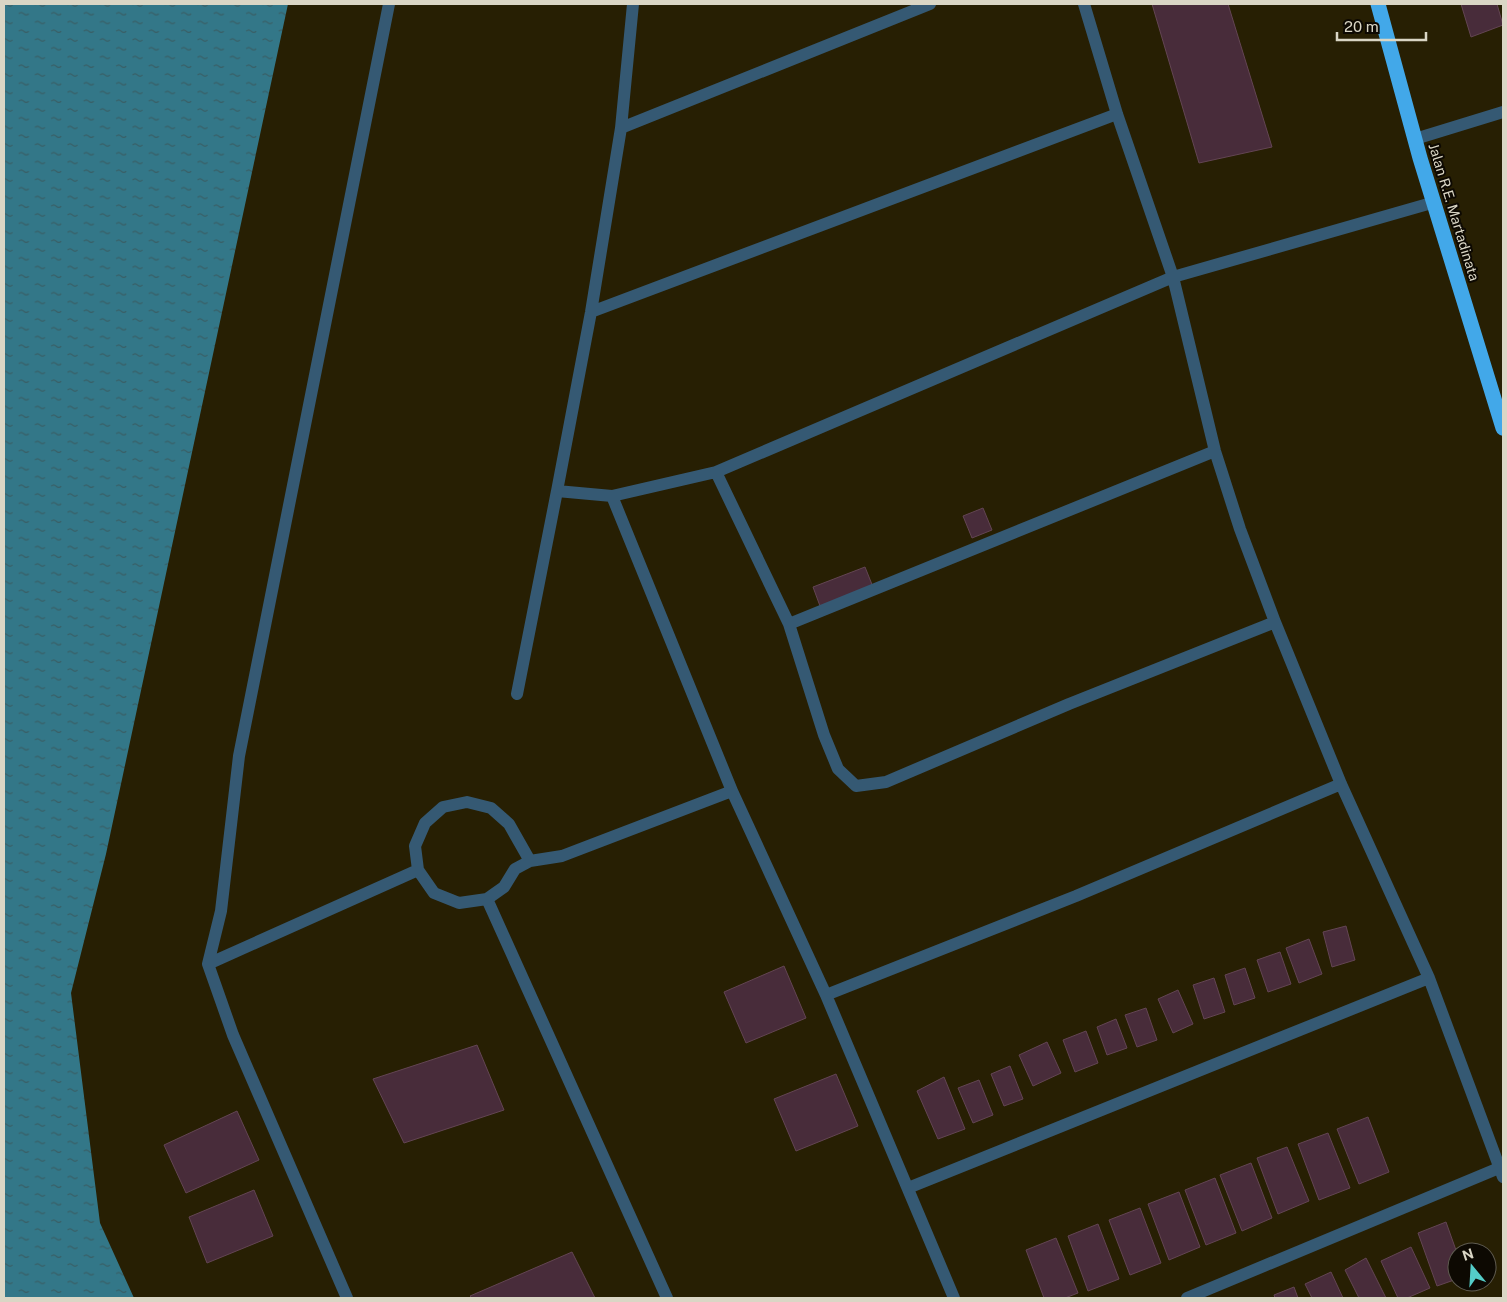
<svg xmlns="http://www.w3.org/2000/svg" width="1507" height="1302" font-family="'Public Sans',sans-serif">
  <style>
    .water { fill: url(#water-ripples) }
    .building { fill: #482c3a; stroke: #634553 }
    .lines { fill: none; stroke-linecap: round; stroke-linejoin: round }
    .minor { stroke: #355973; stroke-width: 12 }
    .highway { stroke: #42a8e9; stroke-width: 15 }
    .labels { text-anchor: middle; stroke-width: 4; stroke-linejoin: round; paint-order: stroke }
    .street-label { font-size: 14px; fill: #dad6c5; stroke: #0d0902 }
  </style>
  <defs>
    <pattern id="water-ripples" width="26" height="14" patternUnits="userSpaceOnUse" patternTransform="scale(1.25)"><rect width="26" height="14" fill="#378"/><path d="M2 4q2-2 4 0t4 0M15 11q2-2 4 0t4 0" fill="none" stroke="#395e65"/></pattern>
  </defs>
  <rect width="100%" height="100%" fill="#271f03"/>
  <path class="water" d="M4,4H288L106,854L71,993L100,1223L134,1298H4Z"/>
  <path class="building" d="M1152,4H1228L1272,147L1199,163Z
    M1461,4H1497L1503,25L1471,37Z
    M983,508L992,530L972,538L963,516Z
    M865,567L873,587L820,606L813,587Z
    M1346,926L1355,960L1332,967L1323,932Z
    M1309,939L1322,974L1299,983L1286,948Z
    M1280,952L1291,984L1268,992L1257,960Z
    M784,966L806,1018L746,1043L724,992Z
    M1245,968L1255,998L1234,1005L1225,975Z
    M1214,978L1225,1012L1204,1019L1193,985Z
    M1178,990L1193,1024L1173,1033L1158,999Z
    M1146,1008L1157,1040L1137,1047L1125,1015Z
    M1116,1019L1127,1048L1107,1055L1097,1027Z
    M1086,1031L1098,1063L1075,1072L1063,1040Z
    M1047,1042L1061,1073L1033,1086L1019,1055Z
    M477,1045L504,1110L404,1143L373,1079Z
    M1010,1066L1023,1099L1004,1106L991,1074Z
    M836,1074L858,1126L796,1151L774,1099Z
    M944,1077L965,1129L938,1139L917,1091Z
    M979,1080L993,1115L973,1123L958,1088Z
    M237,1111L259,1160L186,1193L164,1145Z
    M1368,1117L1389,1172L1359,1184L1337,1129Z
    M1328,1133L1350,1188L1319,1200L1298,1144Z
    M1287,1147L1309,1201L1278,1214L1257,1158Z
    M1251,1163L1272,1218L1242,1231L1220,1175Z
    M1215,1178L1236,1233L1206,1245L1185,1190Z
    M254,1190L273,1236L207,1263L189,1217Z
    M1179,1192L1200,1247L1169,1260L1148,1204Z
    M1140,1208L1161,1263L1130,1275L1109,1220Z
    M1446,1222L1457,1253V1279L1437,1286L1418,1233Z
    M1098,1224L1119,1279L1088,1291L1068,1236Z
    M1056,1238L1078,1293L1065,1298H1044L1026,1250Z
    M1411,1247L1430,1288L1407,1298H1398L1381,1261Z
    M572,1252L595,1298H472L470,1296Z
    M1366,1258L1386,1298H1359L1345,1270Z
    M1331,1272L1343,1298H1312L1305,1284Z
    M1294,1287L1298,1298H1275L1274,1295Z"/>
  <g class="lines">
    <path class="minor" d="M621,128L930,4
      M1415,139L1503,112
      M591,312L1117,114
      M716,472L789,624L824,735L838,769L856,786L886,782L1069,704L1275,622L1240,529L1215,451L1173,277L1435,202
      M557,491L591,312L621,128L633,4
      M1275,622L1341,784L1429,978L1503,1177
      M789,624L1215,451
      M517,694L557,491L612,496L716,472L1173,277L1117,114L1084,4
      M732,791L826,995L954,1298
      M467,802L491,808L509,824L530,861L515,869L504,887L487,899L459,903L434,893L418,870L415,846L425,823L443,807Z
      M530,861L562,856L732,791L612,496
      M487,899L667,1298
      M208,964L221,911L239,756L389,4
      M826,995L1076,896L1341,784
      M908,1188L1429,978
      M347,1298L233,1035L208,964L418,870
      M1187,1298L1499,1168"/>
    <path class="highway" d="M1378,4L1420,158L1503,428"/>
  </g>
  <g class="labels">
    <g class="street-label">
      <text transform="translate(1454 212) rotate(73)" y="5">Jalan R.E. Martadinata</text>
    </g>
  </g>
  <rect width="1507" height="1302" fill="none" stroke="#dad6c5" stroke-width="10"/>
  <g transform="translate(1472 1267) rotate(342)"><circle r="24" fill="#0d0902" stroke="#5f5b50"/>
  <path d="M0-4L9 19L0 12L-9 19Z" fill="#54cdc8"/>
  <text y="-8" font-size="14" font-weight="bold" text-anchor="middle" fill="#dad6c5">N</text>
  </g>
  <path d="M1337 32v8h89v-8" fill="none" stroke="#dad6c5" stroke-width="2.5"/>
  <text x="1344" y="32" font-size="15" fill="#dad6c5" stroke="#0d0902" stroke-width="4" paint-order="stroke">20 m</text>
</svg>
